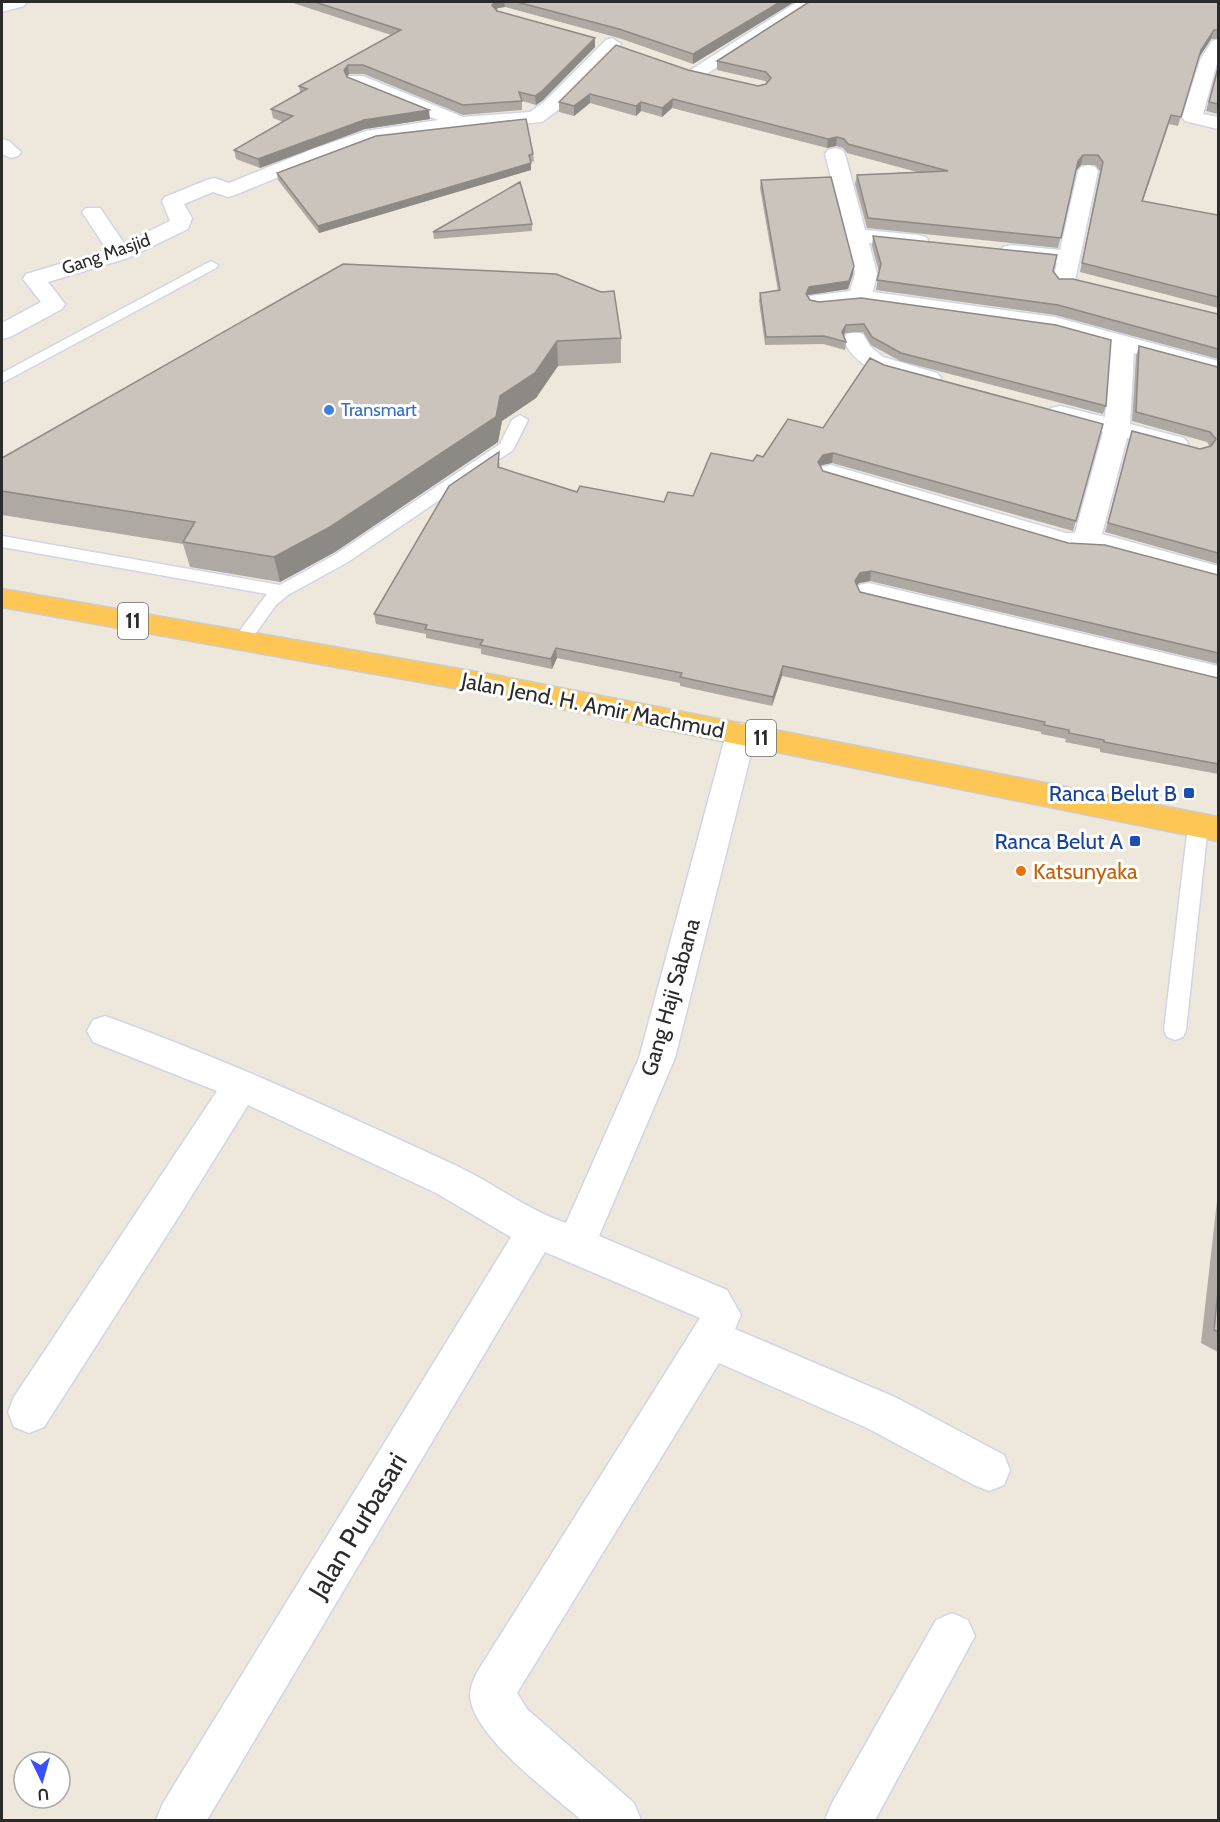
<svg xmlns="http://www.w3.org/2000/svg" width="1220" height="1822" font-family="Cabin,sans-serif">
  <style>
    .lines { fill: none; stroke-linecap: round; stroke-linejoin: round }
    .service-casing { stroke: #d1d4e5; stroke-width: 3 }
    .minor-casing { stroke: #d1d4e5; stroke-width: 3 }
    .secondary-casing { stroke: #d1d4e5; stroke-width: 3 }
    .trunk-casing { stroke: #ccc; stroke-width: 3 }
    .service { fill: #fff; fill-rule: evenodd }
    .minor { fill: #fff; fill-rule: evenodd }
    .secondary { fill: #fff; fill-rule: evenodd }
    .trunk { fill: #fdc655; fill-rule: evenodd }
    .wall { fill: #aea9a2 }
    .shaded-wall { fill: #8d8984 }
    .building { fill: #cac4bc; stroke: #8d8984; stroke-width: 1.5 }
    .shop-dot { fill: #3f7fe0; stroke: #fff; stroke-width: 2 }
    .transit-dot { fill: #1a4fb4; stroke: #fff; stroke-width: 2 }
    .food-dot { fill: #e8710a; stroke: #fff; stroke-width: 2 }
    .labels { text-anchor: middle; stroke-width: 6; stroke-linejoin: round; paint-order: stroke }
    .far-street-label { font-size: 18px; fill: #2b2b2b; stroke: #fff }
    .far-shop-label { font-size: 18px; fill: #366cbe; stroke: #fff; text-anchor: start }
    .shield { fill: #fff; stroke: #6b6b6b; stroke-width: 1.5 }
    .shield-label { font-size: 21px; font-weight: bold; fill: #2b2b2b }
    .street-label { font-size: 22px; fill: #2b2b2b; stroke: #fff }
    .transit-label { font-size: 22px; fill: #164399; stroke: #fff; text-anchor: end }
    .food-label { font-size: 22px; fill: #c56008; stroke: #fff; text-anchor: start }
    .near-street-label { font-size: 27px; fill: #2b2b2b; stroke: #fff }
  </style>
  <rect width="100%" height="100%" fill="#eee8dc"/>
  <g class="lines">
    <defs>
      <path id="service" d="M211,261L218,265L216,268L2,383V373Z
        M520,415L528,420L513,450L348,562L288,595L276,605L248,644H236L233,640L267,594L2,547V536L280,585L336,554L500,444L512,420Z
        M1198,817L1205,820L1208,825L1186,1030L1183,1037L1175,1040L1167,1037L1164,1030L1188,825L1191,820Z"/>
      <path id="minor" d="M797,2H817L702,77H688L686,73Z
        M612,38L621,44L618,48L558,110L542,122L462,129L376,141L327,157L235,195L228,197L213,192L184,204L192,218L188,229L128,258L48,282L65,304L62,309L10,337L2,339V323L41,302L23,279L26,274L107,250L82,212L86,208H100L124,243L170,221L162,201L165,197L207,180L214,178L229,183L313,149L366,131L438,120L349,84L347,80L349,76H363L463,117L530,112L544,102L606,40Z
        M1218,39V60L1203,114L1218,117V129L1185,121L1182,117L1200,60L1212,41Z
        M2,139L9,141L21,152L18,156L11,158L2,154Z
        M835,148L842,150L845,154L865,230L918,235L926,237L929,242L926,247L918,249L869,243L877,274L873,292L1055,317L1218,361V375L1134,353L1130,424L1184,438L1188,443L1184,448L1175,451L1127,438L1102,534L1218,566V584L1102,552L1065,551L822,479L818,473L822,467L831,465L1066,533H1075L1103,432L1051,418L1048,413L1051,408L1060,406L1105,417L1111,346L1054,331L860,304L818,308L810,306L807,301L810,296L850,291L855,274L825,154L828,150Z
        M1088,165L1095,167L1098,171L1075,281L1072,286H1056L1053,281L1057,263L1003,257L1000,252L1003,247L1011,245L1060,250L1078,171L1081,167Z
        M855,332L863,334L870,346L883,357L937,373L941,378L937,383L929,385C896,378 858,374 843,339L847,334Z
        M869,583L1218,666V686L859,599L855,592L859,585Z
        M741,723L752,726L756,734L675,1058L599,1236L727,1290L741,1315L735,1329L897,1398L1004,1455L1010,1470L1004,1485L989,1491L974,1485L867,1428L719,1363L517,1693L527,1709L634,1803L641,1820H581C552,1794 471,1735 470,1695C470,1686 475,1676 479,1669L700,1318L545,1252L207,1820H156L163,1803L511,1237L436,1193L248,1105L181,1213L44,1427L29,1433L14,1427L8,1412L14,1397L217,1091L93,1042L87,1031L93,1020L105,1016C226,1059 341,1113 457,1166C495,1184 527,1210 566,1223L639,1058L726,734L730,726Z
        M952,1613L968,1620L975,1636L875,1820H825L832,1803L936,1620Z"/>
      <path id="secondary" d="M2,2H27L24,6L2,12Z"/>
      <path id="trunk" d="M2,589L499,676L1218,817V841L499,696L2,607Z"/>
    </defs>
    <use href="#service" class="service-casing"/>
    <use href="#minor" class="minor-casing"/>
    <use href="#secondary" class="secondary-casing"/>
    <use href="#trunk" class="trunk-casing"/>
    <use href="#service" class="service"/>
    <use href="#minor" class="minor"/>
    <use href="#secondary" class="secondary"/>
    <use href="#trunk" class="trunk"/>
  </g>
  <path class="wall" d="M290,2H794L693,64L619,38L505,7L498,8L496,10L497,11L595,47L543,100L536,105L522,101V110L463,115L364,74H349L347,77L430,119L365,129L260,168L236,159L234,150L283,122L273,118L271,109L300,92L299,86L391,35Z
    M1218,2V39H1211L1198,59L1178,126L1169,124L1143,201L1218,215V308L1080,272L1100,171L1095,165H1081L1076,170L1058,248L867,228L855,184L857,175L917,172L847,153L843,148L836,146L827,148L672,108L662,117L641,111L636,116L590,103L574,116L559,112V102L616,45L688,70L758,86L767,83L765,81L717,70V61Z
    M1218,66V114L1206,111Z
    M533,154L534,161L531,162V170L319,233L278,180L277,173Z
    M761,180L854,266L853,274L848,289L808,295V296L810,300L1106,406L1103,414L900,361L871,345L863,332L845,333L844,335L846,342L845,350L823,344L765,345L759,301L760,293L778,291L760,188Z
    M532,224V231L434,239L433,232Z
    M873,236L1053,271L1059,279L1218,314V359L1055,315L876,290L879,272L872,246Z
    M556,274L621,338V363L558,366L536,398L502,421L498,442L335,552L280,582L190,567L183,544L2,515V458Z
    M1139,346L1218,367V564L1105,532L1132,431L1200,449L1210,447L1207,442L1132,421L1136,356Z
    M788,419L1076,521L1073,531L832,463L822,465L820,467L823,471L1068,543L1218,575V664L870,581L859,583L857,585L860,592L1218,678V774L1100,752V749L1065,742L1066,739L1041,734V732L782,676L772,706L680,686V683L557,658L552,669L481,654V649L426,638V634L376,624L374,614L500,462L499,468L577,492L664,502L693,496L753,461L763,457Z
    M1218,1192V1352L1201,1343Z"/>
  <path class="shaded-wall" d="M495,2H504L505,7L498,8L493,14L492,5Z
    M780,2H794L693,64V54Z
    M1214,30L1211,39L1198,59L1201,50Z
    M595,38V47L543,100L536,105L535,96Z
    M348,65L349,74L345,79L344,70Z
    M590,94V103L574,116V106Z
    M673,99L672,108L662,117V108Z
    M641,102V111L636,116V106Z
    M429,110L430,119L365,129L260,168L258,159L364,120Z
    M837,137L836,146L827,148L828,139Z
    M1083,155L1081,165L1076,171L1078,161Z
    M531,163V170L319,233L318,226Z
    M854,266L853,274L848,289L808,295L805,302L806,294L809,287Z
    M846,325L845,333L841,340L842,332Z
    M557,341L558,366L536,398L502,421L498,442L335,552L280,582L274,557L500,396Z
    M833,453L832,463L822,465L816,472L818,462L823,455Z
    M871,571L870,581L859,583L853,591L855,581L860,573Z
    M556,648L557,658L552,669L551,659Z
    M783,666L782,676L772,706L773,697Z"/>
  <path class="building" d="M315,2H495L492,5L497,11L595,38L542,91L535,96L519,92L522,101L463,105L363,65H348L344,70L347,77L429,110L364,120L258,159L234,150L293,116L271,109L307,89L299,86L401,30Z
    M517,2H780L693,54L619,29Z
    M809,2H1218V30H1214L1201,50L1181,117L1171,115L1142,201L1218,215V297L1082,263L1103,162L1098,155H1083L1078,161L1061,238L868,218L857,175L948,171L848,144L844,139L837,137L828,139L673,99L662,108L641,102L636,106L590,94L574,106L559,102L616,45L688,70L758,86L766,84L771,78L766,72L717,61Z
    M1218,68V104L1209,102Z
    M526,119L533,154L529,155L531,163L318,226L277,173L376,136Z
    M831,177L854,266L849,281L809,287L806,294L810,300L819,302L861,298L1056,325L1111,340L1106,406L901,353L872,337L864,324L846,325L842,332L846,342L824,336L766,337L760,293L780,290L761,180Z
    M520,182L532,224L433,232Z
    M873,236L1057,255L1053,271L1059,279H1073L1218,314V349L1058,305L877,280L881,264Z
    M343,264L556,274L601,292L614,291L621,338L557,341L535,373L500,396L496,417L330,527L274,557L183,542L195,522L2,491V458Z
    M1139,346L1218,367V553L1108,523L1132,431L1200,449L1211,446L1216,439L1210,432L1136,412Z
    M870,358L884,365L1103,424L1076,521L833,453L823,455L818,462L823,471L1068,543L1105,545L1218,575V653L871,571L860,573L855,581L860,592L1218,678V764L1104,742V740L1069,733V730L1044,725L1045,722L783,666L773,697L680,677L682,673L556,648L551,659L480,645L483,640L425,629L427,625L374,614L449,486L499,452L498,467L577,492L580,486L664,502L668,492L693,496L711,453L753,461L757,455L763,457L788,419L823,428Z
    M1218,1291V1332L1214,1330Z"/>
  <circle class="shop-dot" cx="329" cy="410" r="6"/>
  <g class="transit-dot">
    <rect x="1183" y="787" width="12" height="12" rx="3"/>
    <rect x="1129" y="835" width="12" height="12" rx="3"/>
  </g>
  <circle class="food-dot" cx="1021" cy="871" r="6"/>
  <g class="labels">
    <g class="far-street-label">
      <text transform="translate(106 254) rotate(-19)" y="6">Gang Masjid</text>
    </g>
    <g class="far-shop-label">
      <text x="341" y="416">Transmart</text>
    </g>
    <g class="shield">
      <rect x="118" y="603" width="30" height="36" rx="4.5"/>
      <rect x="746" y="720" width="30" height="36" rx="4.5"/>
    </g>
    <g class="shield-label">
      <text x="133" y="628">11</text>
      <text x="761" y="745">11</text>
    </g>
    <g class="street-label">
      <text transform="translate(593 705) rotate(11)" y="8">Jalan Jend. H. Amir Machmud</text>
      <text transform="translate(670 997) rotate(-74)" y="8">Gang Haji Sabana</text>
    </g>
    <g class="transit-label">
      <text x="1177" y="801">Ranca Belut B</text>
      <text x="1123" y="849">Ranca Belut A</text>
    </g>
    <g class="food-label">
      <text x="1033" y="879">Katsunyaka</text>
    </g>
    <g class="near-street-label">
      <text transform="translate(358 1526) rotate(-59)" y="9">Jalan Purbasari</text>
    </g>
  </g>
  <rect width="1220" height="1822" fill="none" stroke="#2b2b2b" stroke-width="6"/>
  <g transform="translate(42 1780) rotate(175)"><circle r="28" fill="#ffffff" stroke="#aaaaaa" stroke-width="1.5"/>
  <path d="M0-4.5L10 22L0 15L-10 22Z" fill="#3850ff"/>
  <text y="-9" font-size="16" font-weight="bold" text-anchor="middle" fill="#2b2b2b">U</text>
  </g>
</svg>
